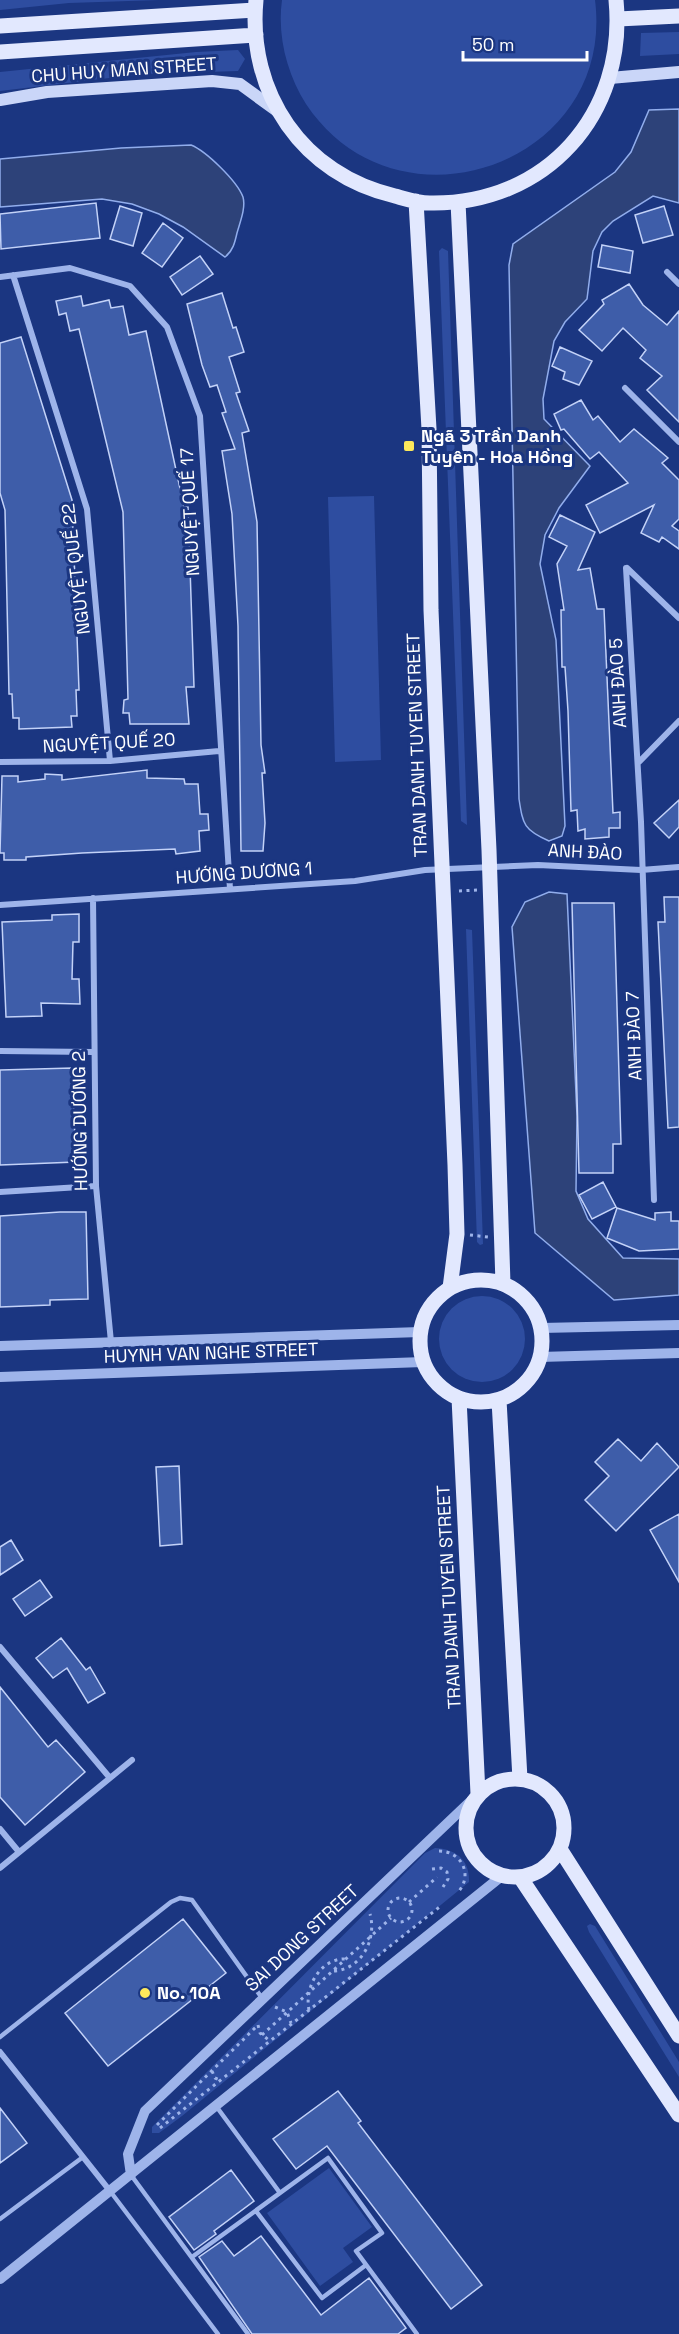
<svg xmlns="http://www.w3.org/2000/svg" width="679" height="2334" font-family="'Space Grotesk',sans-serif">
  <style>
    .green { fill: #2e4da0 }
    .water { fill: #2d4279; stroke: #91adec; stroke-width: 1.5 }
    .building { fill: #3e5da9; stroke: #c3d2f8; stroke-width: 1.5 }
    .lines { fill: none; stroke-linecap: round; stroke-linejoin: round }
    .path { stroke: #9eb4ea; stroke-width: 3; stroke-dasharray: 3 4.5; stroke-linecap: butt }
    .service { stroke: #9eb4ea; stroke-width: 4.5 }
    .minor { stroke: #9eb4ea; stroke-width: 6 }
    .tertiary { stroke: #9eb4ea; stroke-width: 10 }
    .secondary { stroke: #cad6f8; stroke-width: 12 }
    .primary { stroke: #e2e8fe; stroke-width: 15 }
    .poi-dot { fill: #fce85b; stroke: #1b3681; stroke-width: 2 }
    .labels { text-anchor: middle; stroke-width: 6; stroke-linejoin: round; paint-order: stroke }
    .street-label { font-size: 18px; fill: #fff; stroke: #1b3681 }
    .poi-label { font-size: 18px; font-weight: bold; fill: #fff; stroke: #1b3681; text-anchor: start }
  </style>
  <rect width="100%" height="100%" fill="#1b3681"/>
  <path class="green" d="M0,0H159L69,3L0,10Z
    M282,0H595C616,164 397,241 306,104C287,74 277,36 282,0Z
    M679,32V54L640,56L641,33Z
    M238,50L245,59L238,71L143,74L0,91V72L196,52Z
    M442,248L448,251L467,825L461,821L439,251Z
    M374,496L381,760L335,762L328,497Z
    M466,929L472,930L483,1244L480,1245L477,1242Z
    M439 1339a43 43 0 1 1 86 0a43 43 0 1 1-86 0Z
    M435,1848C456,1849 470,1860 469,1882L182,2116L159,2133H152V2127L425,1853Z
    M590,1924L595,1926L679,2062V2077L589,1932L587,1926Z
    M329,2168L372,2227L343,2248L353,2262L320,2286L267,2213Z"/>
  <path class="water" d="M679,109V203L653,196L613,221L602,232L593,251L587,299L565,322L554,341L543,399L544,419L590,466L559,508L545,535L540,564L556,640L565,826L562,836L549,841C524,830 523,825 519,799L509,265L513,244L615,172L631,152L649,110Z
    M191,145C206,151 237,181 243,197C246,208 240,222 237,233C235,242 233,251 225,257L183,227L159,214L132,204L102,199L0,207V159L121,148Z
    M549,892L567,894L577,1116L576,1191L588,1219L623,1258L679,1259V1295L614,1300L535,1233L512,927L525,902Z"/>
  <path class="building" d="M96,203L100,238L1,249L0,214Z
    M120,206L142,213L133,246L110,239Z
    M664,206L673,235L643,243L635,215Z
    M163,223L183,238L162,267L142,253Z
    M602,245L633,251L630,273L598,267Z
    M200,256L213,274L182,295L170,277Z
    M629,284L643,305L667,325L679,311V422L647,390L662,376L640,358L646,350L623,328L602,351L579,330L604,304L602,300Z
    M222,293L233,328L236,327L244,352L229,357L240,392L236,393L249,431L242,433L257,522L261,745L265,773H262L265,823L263,851H241L238,626L232,514L222,451L235,449L222,413L226,412L217,385L210,387L202,365L187,304Z
    M81,296L83,306L109,300L111,308L123,306L129,335L146,331L184,507H188L194,687H186L189,724H130L129,713H123L124,700L128,699L123,512L79,329L70,331L66,313L59,315L56,301Z
    M21,337L72,500L79,690H76L77,716H71L72,727L19,729V718H13L12,694H9L5,510L0,493V343Z
    M560,347L592,361L579,385L563,379L565,372L552,366Z
    M581,400L593,420L598,416L620,442L634,429L668,458L662,463L679,480V519L672,526L679,531V549L662,537L659,542L641,533L654,505L600,533L586,505L628,483L599,452L590,459L564,429L561,430L554,414Z
    M560,515L595,532L578,570L590,568L597,609H604L613,813L620,812V828H609V837L585,839V829L578,831L577,810L571,811L568,711L565,667H562L561,610H564L557,564L567,546L549,537Z
    M147,770V778L184,779L185,784H198L200,814H208L209,830L199,831L200,851L176,854L175,849L82,853L26,857V860H4V853H0L2,776H18V782L45,779V774L62,775V780Z
    M679,800V827L669,838L654,823Z
    M664,897H679V1127L668,1128L658,922H665Z
    M572,903H614L621,1144H613V1173H579Z
    M79,914V942H73L72,979H79L80,1004L41,1003L42,1016L6,1017L2,922L52,920V915Z
    M72,1068L76,1162L0,1165V1070Z
    M603,1182L616,1207L592,1219L579,1195Z
    M617,1208L655,1220V1213L671,1212V1221H679V1249L639,1251L607,1238Z
    M60,1212H86L88,1299L50,1300V1305L0,1307V1216Z
    M618,1439L641,1461L657,1443L679,1467L616,1531L585,1500L609,1476L595,1462Z
    M179,1466L182,1544L160,1546L156,1467Z
    M679,1514V1582L650,1530Z
    M11,1540L23,1560L0,1575V1547Z
    M40,1580L52,1597L25,1616L13,1599Z
    M61,1638L86,1670L90,1667L105,1693L88,1703L67,1668L53,1678L36,1658Z
    M0,1687L48,1747L56,1740L85,1772L25,1825L0,1797Z
    M183,1919L226,1973L108,2066L65,2013Z
    M338,2091L361,2121L358,2123L482,2285L451,2309L327,2146L296,2169L273,2139Z
    M0,2108L27,2143L0,2163Z
    M231,2170L254,2201L214,2231L216,2234L194,2250L169,2217Z
    M261,2236L321,2315L369,2278L406,2328L398,2334H252L199,2257L222,2241L234,2256Z"/>
  <g class="lines">
    <path class="path" d="M459,891L477,890
      M470,1235L488,1237
      M439,1851C461,1851 473,1874 459,1891
      M432,1869L441,1868L447,1872L448,1879L443,1887
      M388 1910a12 12 0 1 1 24 0a12 12 0 1 1-24 0Z
      M409,1902L437,1877
      M334,1971C362,1969 377,1939 370,1914
      M275,2007L287,2012L291,2023
      M309,2010C304,1987 321,1957 347,1959
      M258,2025L260,2033L270,2041
      M262,2035L391,1918
      M212,2071L215,2078L220,2080
      M157,2125L258,2025
      M160,2128L442,1905"/>
    <path class="service" d="M0,2037L171,1902L180,1898L192,1900L262,1998
      M216,2106L280,2193
      M131,2175L248,2334
      M110,2191L218,2334
      M256,2211L322,2298L366,2265
      M0,2219L83,2157
      M192,2257L328,2158L382,2233L356,2251L417,2334"/>
    <path class="minor" d="M667,272L679,284
      M13,275L87,509L110,761
      M0,277L70,268L130,286L167,327L200,416L230,889
      M625,388L679,442
      M626,568L641,822L654,1200
      M627,568L679,618
      M0,762L110,761L219,751
      M638,763L679,721
      M93,898L96,1186L111,1342
      M0,905L355,881L425,870L538,865L641,870L679,867
      M0,1051L93,1052
      M0,1192L96,1186
      M0,1647L110,1778
      M0,1829L19,1852
      M0,1868L132,1760
      M0,2052L110,2191"/>
    <path class="tertiary" d="M541,1328L679,1325
      M0,1346L420,1332
      M540,1357L679,1353
      M0,1377L423,1362
      M131,2175L128,2154L145,2111L478,1794
      M0,2279L503,1875"/>
    <path class="secondary" d="M610,78L679,72
      M0,100L47,92L212,81L240,84L277,111"/>
    <path class="primary" d="M256,0C247,93 303,175 395,196C406,199 418,203 430,203C546,205 627,114 616,0
      M618,19L679,16
      M0,26L255,10
      M0,52L256,35
      M416,201L429,429L431,610L455,1165L457,1234L450,1288
      M458,202L489,850L503,1284
      M420 1341a61 61 0 1 1 122 0a61 61 0 1 1-122 0Z
      M459,1398L478,1794
      M499,1400L520,1779
      M466 1828a49 49 0 1 1 98 0a49 49 0 1 1-98 0Z
      M560,1849L679,2036
      M520,1877L679,2115"/>
  </g>
  <g class="poi-dot">
    <rect x="403" y="440" width="12" height="12" rx="3"/>
    <circle cx="145" cy="1993" r="6"/>
  </g>
  <g class="labels">
    <g class="street-label">
      <text transform="translate(124 70) rotate(-4)" y="6">CHU HUY MAN STREET</text>
      <text transform="translate(190 512) rotate(-93)" y="6">NGUYỆT QUẾ 17</text>
      <text transform="translate(76 569) rotate(-97)" y="6">NGUYỆT QUẾ 22</text>
      <text transform="translate(618 683) rotate(-93)" y="6">ANH ĐÀO 5</text>
      <text transform="translate(109 743) rotate(-3)" y="6">NGUYỆT QUẾ 20</text>
      <text transform="translate(417 745) rotate(-92)" y="6">TRAN DANH TUYEN STREET</text>
      <text transform="translate(585 852) rotate(3)" y="6">ANH ĐÀO</text>
      <text transform="translate(244 873) rotate(-4)" y="6">HƯỚNG DƯƠNG 1</text>
      <text transform="translate(634 1036) rotate(-92)" y="6">ANH ĐÀO 7</text>
      <text transform="translate(80 1121) rotate(-91)" y="6">HƯỚNG DƯƠNG 2</text>
      <text transform="translate(211 1353) rotate(-2)" y="6">HUYNH VAN NGHE STREET</text>
      <text transform="translate(449 1597) rotate(-93)" y="6">TRAN DANH TUYEN STREET</text>
      <text transform="translate(302 1938) rotate(-43)" y="6">SAI DONG STREET</text>
    </g>
    <g class="poi-label">
      <text x="421" y="442">Ngã 3 Trần Danh<tspan x="421" dy="21">Tuyên - Hoa Hồng</tspan></text>
      <text x="157" y="1999">No. 10A</text>
    </g>
  </g>
  <path d="M463 51v9h124v-9" fill="none" stroke="#ffffff" stroke-width="3"/>
  <text x="472" y="51" font-size="18" fill="#ffffff" stroke="#1b3681" stroke-width="4.5" paint-order="stroke">50 m</text>
</svg>
